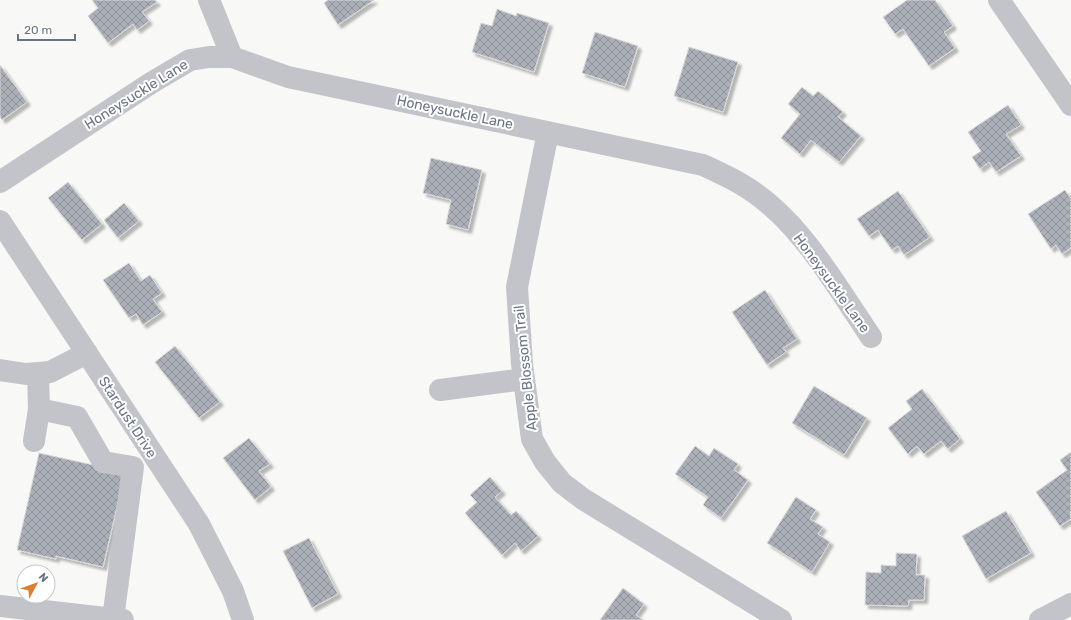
<svg xmlns="http://www.w3.org/2000/svg" width="1071" height="620" font-family="Rubik,sans-serif">
  <style>
    .building { fill: url(#building-cross-hatch); stroke: #dadad8; filter: url(#shadow) }
    .lines { fill: none; stroke-linecap: round; stroke-linejoin: round }
    .minor { stroke: #c2c4c9; stroke-width: 22 }
    .labels { text-anchor: middle; stroke-width: 4; stroke-linejoin: round; paint-order: stroke }
    .street-label { font-size: 14px; fill: #697386; stroke: #fff }
  </style>
  <defs>
    <pattern id="building-cross-hatch" width="8" height="8" patternUnits="userSpaceOnUse"><rect width="8" height="8" fill="#abafb8"/><path d="M0 0l8 8M0 8l8-8" fill="none" stroke="#8f939b"/></pattern>
    <filter id="shadow"><feDropShadow dx="3.5" dy="3.5" stdDeviation="1" flood-color="#0004"/></filter>
  </defs>
  <rect width="100%" height="100%" fill="#f8f9f6"/>
  <path class="building" d="M92,0H155L157,2L142,12L149,21L137,30L133,24L108,43L88,16L98,8Z
    M328,0H374L338,25L324,3Z
    M907,0H935L953,26L944,32L955,48L929,66L903,29L895,34L883,17Z
    M497,9L516,16L517,13L549,23L534,72L472,52L481,23L492,26Z
    M595,32L638,46L625,87L582,73Z
    M689,47L738,62L723,112L674,96Z
    M0,65L27,102L2,120L0,117Z
    M802,87L813,96L818,91L843,112L838,117L861,136L839,162L811,140L800,154L781,138L800,114L788,104Z
    M1008,105L1021,125L1006,134L1021,156L996,172L989,162L980,169L972,157L981,151L968,132Z
    M431,158L482,170L468,230L446,224L451,200L423,193Z
    M68,182L102,224L82,240L48,198Z
    M1065,190L1071,199V248L1062,254L1056,245L1051,249L1028,214Z
    M898,191L930,237L904,255L898,246L892,250L878,230L869,236L857,219Z
    M124,203L139,221L118,238L104,220Z
    M129,263L141,281L150,275L162,293L153,299L162,312L143,325L136,314L129,318L103,280Z
    M765,290L797,339L783,348L786,352L767,365L732,312Z
    M175,346L220,402L199,418L155,362Z
    M814,386L867,418L844,455L792,423Z
    M922,389L960,439L948,449L941,441L924,454L917,446L908,454L888,428L912,409L906,401Z
    M249,438L270,464L259,471L271,487L255,500L223,458Z
    M695,446L709,456L714,448L738,464L734,470L748,480L721,518L703,505L708,497L675,474Z
    M1071,452V512L1070,513L1071,519L1060,526L1036,492L1067,470L1060,460Z
    M39,453L125,472L103,567L56,556V559L17,550Z
    M490,477L502,491L495,497L511,515L516,511L538,536L521,551L515,543L502,555L465,513L477,502L470,495Z
    M796,497L816,510L810,519L823,527L818,534L830,542L812,572L767,543Z
    M1006,511L1031,553L986,579L962,536Z
    M309,538L338,594L312,608L283,551Z
    M896,553L917,554L916,575H925L924,600H909L908,606L865,605L866,572L881,573V565L896,566Z
    M623,588L644,604L636,615L643,620H600Z"/>
  <g class="lines">
    <path class="minor" d="M209,0L232,57
      M999,0L1071,105
      M548,132L517,287L522,364L532,439L545,462L562,483L583,499L781,620
      M0,182L151,83L190,60L209,57H232L288,77L703,165C716,171 729,177 741,184C799,218 834,283 871,337
      M0,221L199,524L233,591L243,620
      M0,370L26,374L50,372L87,353
      M38,373L39,409
      M440,390L524,379
      M34,441L39,409L77,417L103,462L133,467L113,619
      M0,606L123,620
      M1040,620L1071,604"/>
  </g>
  <g class="labels">
    <g class="street-label">
      <text transform="translate(136 94) rotate(-32)" y="5">Honeysuckle Lane</text>
      <text transform="translate(455 112) rotate(12)" y="5">Honeysuckle Lane</text>
      <text transform="translate(832 283) rotate(54)" y="5">Honeysuckle Lane</text>
      <text transform="translate(525 368) rotate(-96)" y="5">Apple Blossom Trail</text>
      <text transform="translate(128 417) rotate(57)" y="5">Stardust Drive</text>
    </g>
  </g>
  <g transform="translate(36 584) rotate(49)"><circle r="19" fill="#ffffff" stroke="#c3c7cf"/>
  <path d="M0-3L7 15L0 10L-7 15Z" fill="#db7f33"/>
  <text y="-6" font-size="11" font-weight="bold" text-anchor="middle" fill="#697386">N</text>
  </g>
  <path d="M18 34v6h57v-6" fill="none" stroke="#697386" stroke-width="2"/>
  <text x="24" y="34" font-size="12" fill="#697386" stroke="#ffffff" stroke-width="3" paint-order="stroke">20 m</text>
</svg>
